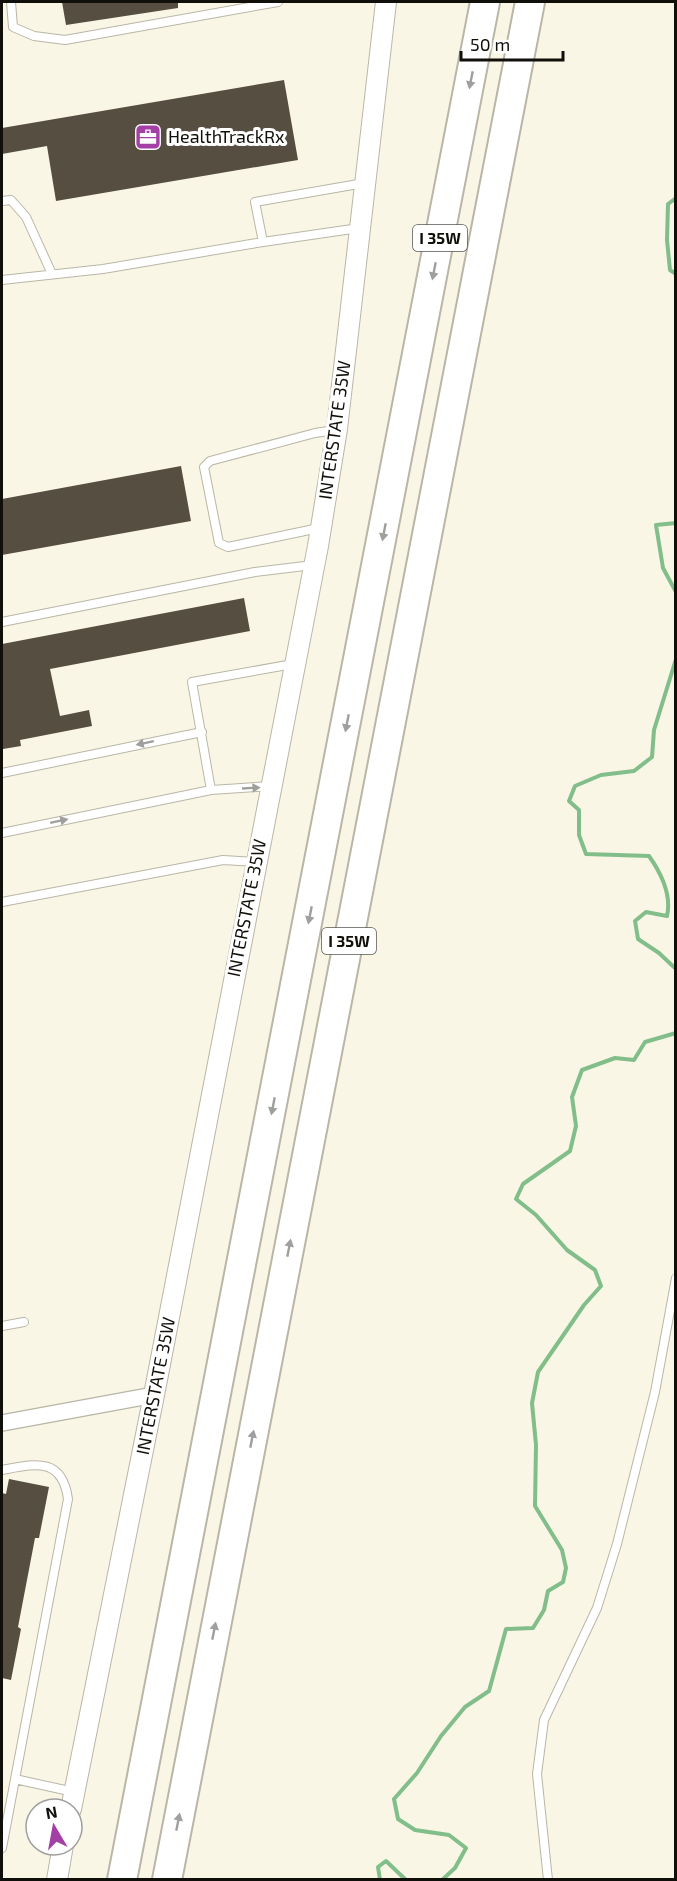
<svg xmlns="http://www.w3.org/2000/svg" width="677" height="1881" font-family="'Exo 2',sans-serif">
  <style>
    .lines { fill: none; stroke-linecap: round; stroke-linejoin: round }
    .stream { stroke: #81be89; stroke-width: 4 }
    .building { fill: #574e42 }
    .service-casing { stroke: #bab6a7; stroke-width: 10 }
    .minor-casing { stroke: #bab6a7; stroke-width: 18 }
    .tertiary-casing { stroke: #bab6a7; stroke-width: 22 }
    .motorway-casing { stroke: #bab6a7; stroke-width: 32 }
    .service { stroke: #fff; stroke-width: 8 }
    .minor { stroke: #fff; stroke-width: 15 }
    .tertiary { stroke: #fff; stroke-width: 20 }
    .motorway { stroke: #fff; stroke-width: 28 }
    .oneway { fill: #9f9f9d }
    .labels { text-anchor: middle; stroke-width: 6; stroke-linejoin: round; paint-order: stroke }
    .shield { fill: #fff; stroke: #585753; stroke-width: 1.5 }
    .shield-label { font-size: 16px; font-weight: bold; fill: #100f09 }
    .poi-label { font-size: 18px; fill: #100f09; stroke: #fff; text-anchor: start }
    .street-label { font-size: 18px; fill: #100f09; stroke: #fff }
  </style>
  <rect width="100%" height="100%" fill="#faf6e6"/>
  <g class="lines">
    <path class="stream" d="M676,198L668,204L667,240L670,270L676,274
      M676,523L656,525L663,568L676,592
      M676,659L654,730L652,757L634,771L601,775L575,786L569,801L579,810V835L586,854L649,856C661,873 672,894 667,916L646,912L635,921L638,939L659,953L676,969
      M380,1880L378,1867L386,1861L406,1880
      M442,1880L455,1868L466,1848L449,1835L415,1830L398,1819L394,1799L417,1773L441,1736L465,1707L489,1691L506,1629L533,1628L544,1610L548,1591L563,1582L566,1568L562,1550L535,1506L536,1445L532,1403L538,1372L584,1305L601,1286L595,1270L567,1250L536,1215L516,1199L523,1184L570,1151L576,1126L572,1097L582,1070L615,1058L634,1060L645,1042L676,1033"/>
  </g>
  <path class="building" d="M62,2H178V8L66,25Z
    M284,80L298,160L56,201L47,146L2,154V128Z
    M181,466L191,521L2,555V499Z
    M244,598L250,631L50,669L60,716L89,710L92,726L20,740L21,746L3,749L2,644Z
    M9,1479L49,1487L39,1538H35L18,1627L21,1629L11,1680L2,1678V1493L6,1494Z"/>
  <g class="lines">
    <defs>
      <path id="service" d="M11,2L13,27L34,36L65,40L278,2
        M2,201L11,200L26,217L52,274
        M359,228L263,242L255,202L364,183
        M2,280L103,269L263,242
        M319,528L228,547L219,543L204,467L210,461L315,433L335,430
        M2,622L255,572L313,565
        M2,773L202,732
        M211,790L192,682L293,664
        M2,833L211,790L271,786
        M2,902L223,860L256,862
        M2,1326L24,1322
        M2,1470C34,1464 62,1456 68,1499L2,1848
        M15,1779L74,1792
        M548,1880L537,1774L544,1720L597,1608L617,1544L655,1392L676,1278"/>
      <path id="minor" d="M2,1423L154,1395"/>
      <path id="tertiary" d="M71,1809L154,1395L318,546L337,429L386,2
        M57,1880L63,1845"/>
      <path id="motorway" d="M122,1880L485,2
        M167,1880L530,2"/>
    </defs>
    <use href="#service" class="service-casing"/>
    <use href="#minor" class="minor-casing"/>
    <use href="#tertiary" class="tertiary-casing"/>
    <use href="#motorway" class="motorway-casing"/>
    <use href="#service" class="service"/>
    <use href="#minor" class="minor"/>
    <use href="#tertiary" class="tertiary"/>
    <use href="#motorway" class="motorway"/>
  </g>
  <defs><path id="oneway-solid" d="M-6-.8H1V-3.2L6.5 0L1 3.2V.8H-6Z" transform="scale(1.5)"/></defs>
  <g class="oneway">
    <use href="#oneway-solid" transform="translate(471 80) rotate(101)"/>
    <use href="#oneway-solid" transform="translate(434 271) rotate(101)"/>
    <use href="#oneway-solid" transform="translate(384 532) rotate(101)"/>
    <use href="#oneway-solid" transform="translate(347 723) rotate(101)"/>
    <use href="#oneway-solid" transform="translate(145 743) rotate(168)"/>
    <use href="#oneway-solid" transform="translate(251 788) rotate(-3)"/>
    <use href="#oneway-solid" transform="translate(59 821) rotate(-12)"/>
    <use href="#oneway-solid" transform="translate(310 915) rotate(101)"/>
    <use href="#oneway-solid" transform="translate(273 1106) rotate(101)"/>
    <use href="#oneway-solid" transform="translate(289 1248) rotate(-79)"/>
    <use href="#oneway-solid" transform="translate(252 1439) rotate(-79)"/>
    <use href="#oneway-solid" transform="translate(214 1631) rotate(-79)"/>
    <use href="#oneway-solid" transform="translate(178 1822) rotate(-79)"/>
  </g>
  <defs>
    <symbol id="office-square" viewBox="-11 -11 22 22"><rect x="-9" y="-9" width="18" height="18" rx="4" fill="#a43fa5" stroke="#fff"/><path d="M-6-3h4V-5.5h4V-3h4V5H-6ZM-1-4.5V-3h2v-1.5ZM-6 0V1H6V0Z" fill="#fff"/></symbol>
  </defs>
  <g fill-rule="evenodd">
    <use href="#office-square" x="133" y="122" width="30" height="30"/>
  </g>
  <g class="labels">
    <g class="shield">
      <rect x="413" y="225" width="54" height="26" rx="4.5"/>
      <rect x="322" y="928" width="54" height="26" rx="4.5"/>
    </g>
    <g class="shield-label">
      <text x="440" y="244">I 35W</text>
      <text x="349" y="947">I 35W</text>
    </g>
    <g class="poi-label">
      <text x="168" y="143">HealthTrackRx</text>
    </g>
    <g class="street-label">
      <text transform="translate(335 430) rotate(-82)" y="6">INTERSTATE 35W</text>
      <text transform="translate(247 908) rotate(-79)" y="6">INTERSTATE 35W</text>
      <text transform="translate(156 1386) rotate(-79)" y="6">INTERSTATE 35W</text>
    </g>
  </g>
  <rect width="677" height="1881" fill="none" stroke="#100f09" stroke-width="6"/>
  <g transform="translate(54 1827) rotate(350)"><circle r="28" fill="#ffffff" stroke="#9f9f9d" stroke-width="1.5"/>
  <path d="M0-4.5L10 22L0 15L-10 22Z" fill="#a43fa5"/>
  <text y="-9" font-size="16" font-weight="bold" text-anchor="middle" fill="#100f09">N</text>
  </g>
  <path d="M461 51v9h102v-9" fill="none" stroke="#100f09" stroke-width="3"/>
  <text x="470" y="51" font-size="18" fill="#100f09" stroke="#ffffff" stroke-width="4.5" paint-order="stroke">50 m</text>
</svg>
